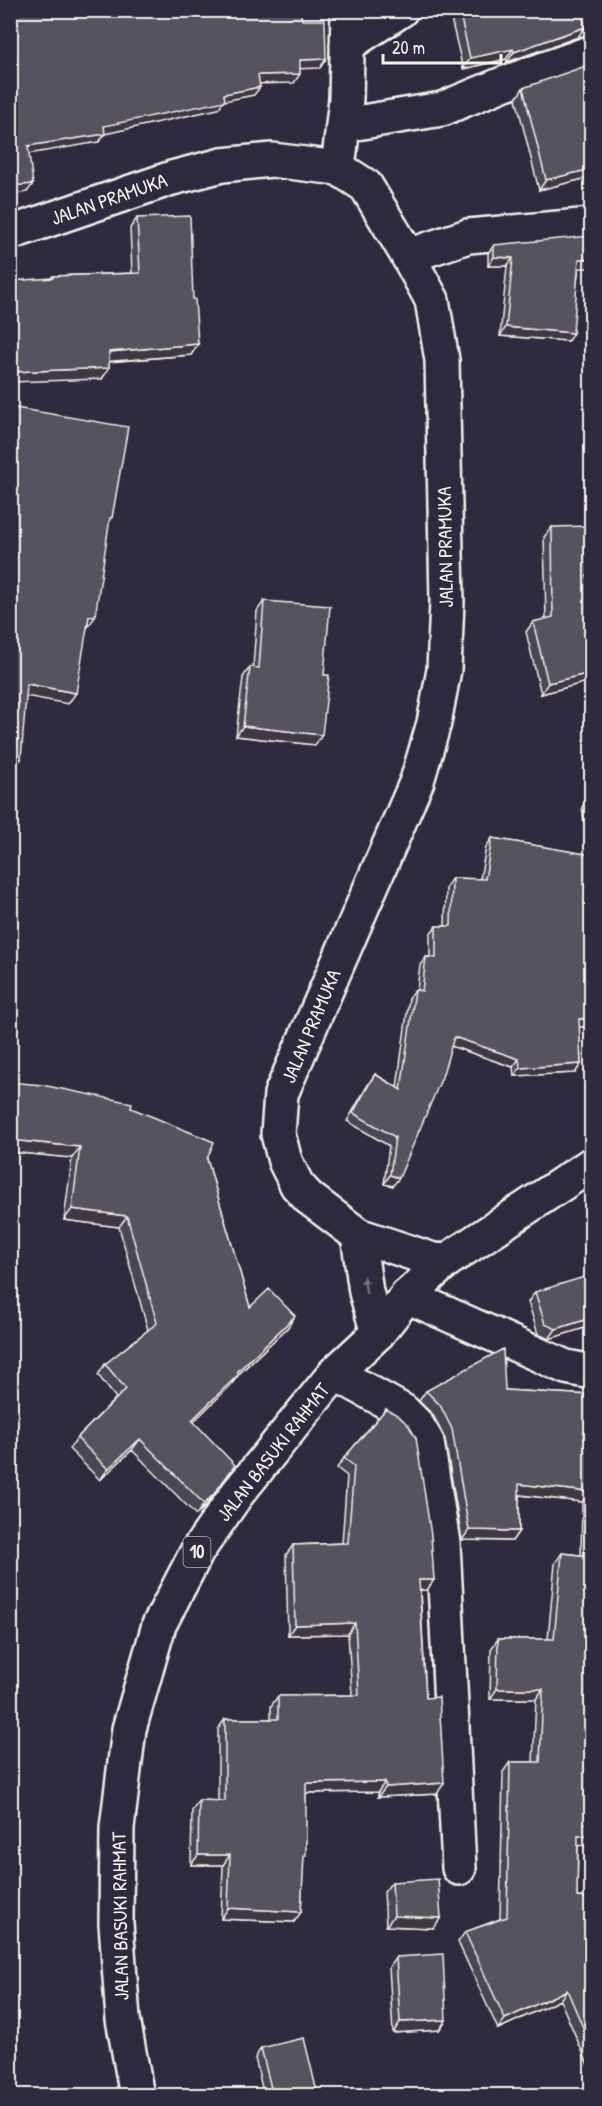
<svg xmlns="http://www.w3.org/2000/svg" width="602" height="2106" font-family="'Patrick Hand',sans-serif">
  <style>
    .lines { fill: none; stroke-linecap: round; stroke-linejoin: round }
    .street-casing { stroke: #f4f1e8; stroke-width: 38 }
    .secondary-casing { stroke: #f4f1e8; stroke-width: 38 }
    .highway-casing { stroke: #f4f1e8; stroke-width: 38 }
    .street { stroke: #2f2a3d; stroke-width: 33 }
    .secondary { stroke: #2f2a3d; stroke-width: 33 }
    .highway { stroke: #2f2a3d; stroke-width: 33 }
    .wall { fill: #4a4752; stroke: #f4f1e8; stroke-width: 1.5 }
    .shaded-wall { fill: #3c3942; stroke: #f4f1e8; stroke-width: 1.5 }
    .building { fill: #56525f; stroke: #f4f1e8; stroke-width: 1.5 }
    .oneway { fill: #747079 }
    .labels { text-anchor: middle; stroke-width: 4.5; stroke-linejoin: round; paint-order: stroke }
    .shield { fill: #2f2a3d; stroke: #b9b5b5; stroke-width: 1.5 }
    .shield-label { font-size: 18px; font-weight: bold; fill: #f4f1e8 }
    .street-label { font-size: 20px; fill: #f4f1e8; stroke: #2f2a3d }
  </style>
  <rect width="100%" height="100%" fill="#2f2a3d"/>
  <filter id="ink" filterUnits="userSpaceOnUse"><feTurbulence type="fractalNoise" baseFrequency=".0167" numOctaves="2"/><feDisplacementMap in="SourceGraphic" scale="12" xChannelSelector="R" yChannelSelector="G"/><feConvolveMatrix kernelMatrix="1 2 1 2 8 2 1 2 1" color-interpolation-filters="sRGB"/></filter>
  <g filter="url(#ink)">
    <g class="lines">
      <defs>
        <path id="street" d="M347,45L401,10
          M344,125L442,109L505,83L592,52
          M338,168L346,99L348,10
          M408,256L468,236L592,225
          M407,1296L566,1367L592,1372
          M335,1373L403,1411L417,1425L427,1442L443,1543L459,1868"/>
        <path id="secondary" d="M10,233L172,178L222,165L272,160L338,168L366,186L408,256L432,300L442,360L447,602L444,670L434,723L417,781L281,1094L278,1134L285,1161L297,1185L309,1198L358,1235L433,1260L446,1261
          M358,1235L366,1292L378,1333"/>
        <path id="highway" d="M137,2096L123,2019L116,1923L117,1828L129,1729L159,1625L198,1550L237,1494L335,1373L378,1333L407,1296L446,1261L592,1164"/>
      </defs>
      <use href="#street" class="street-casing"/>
      <use href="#secondary" class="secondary-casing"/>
      <use href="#highway" class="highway-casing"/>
      <use href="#street" class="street"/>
      <use href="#secondary" class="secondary"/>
      <use href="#highway" class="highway"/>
    </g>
    <path class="wall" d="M449,10H581L578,37L507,62L506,59L463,69Z
      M523,88L591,177L539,190L516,99Z
      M137,218L193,299L198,344L191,355L109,362V368L102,379L51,278L53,276L132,273L130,228Z
      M494,245L579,268L568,341L500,336L507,266H488V253Z
      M552,527L591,585H589L591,595V681L541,694L526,632L533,622L546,619L544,537Z
      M264,601L324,675L315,745L236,736L243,677L250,667H253L257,611Z
      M588,798H591V1022L589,1026L579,1027L581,1064L575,1073L514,1076L513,1067L451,1046L393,1186L384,1184L389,1146L347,1121L369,1083L375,1074L397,1087L409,998L415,990H417L420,965L426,957H430V934L436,926H445L446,887L452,878L480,879L486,847L492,838L589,855L582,807Z
      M131,1108L207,1159L250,1307L288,1327L239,1374L231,1385L193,1421L206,1505L196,1515L132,1450L100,1480L69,1449L77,1438L116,1398L98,1375L105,1364L148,1330L119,1227L64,1220L72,1158L10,1152Z
      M535,1292L591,1326L549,1339L538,1334L528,1302Z
      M505,1390L591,1395V1845H578L577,1897L591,1898V2072L560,2000L498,2029L458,1942L465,1932L500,1919L503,1772L510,1762H533L536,1699H490L491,1649L498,1639H548L555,1563L562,1553L581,1555L582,1502L519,1495V1531L512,1541L462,1540L445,1439L433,1415L419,1401L426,1391Z
      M386,1409L427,1590H420L426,1698L437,1794L378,1797V1792L306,1793L301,1912L294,1922L221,1919L223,1865H191L192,1810L199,1800L218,1801V1729L225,1719H271V1706L278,1696L352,1695L348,1634L288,1635L286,1555L293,1545L342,1543L347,1476L337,1468L344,1458Z
      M392,1882L433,1928L386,1926L384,1892Z
      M396,1957L446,2020L439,2030L393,2033L389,1967Z
      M261,2048L318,2096H264L255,2058Z"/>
    <path class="shaded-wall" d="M585,27L578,37L507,62L514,52Z
      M513,49L506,59L463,69L470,58Z
      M326,59L320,68L294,69L300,60Z
      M300,74L294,83L252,84L258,75Z
      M260,87L254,95L224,101L218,109L105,134L99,142L22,155L28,146L224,94Z
      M591,169V177L539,190L546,180Z
      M33,184L27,192L10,194V186Z
      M494,257L513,258L507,266H488Z
      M579,259H591V268H574Z
      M506,327L573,333L568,341L500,336Z
      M198,344L191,355L101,362L109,352Z
      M109,368L102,379L10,382V372Z
      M591,574V585H579L587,575Z
      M89,616L95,617L87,628Z
      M591,673V681L541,694L548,683Z
      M27,684L76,693L68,704L20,695Z
      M243,726L322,735L315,745L236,736Z
      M10,758L21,759L13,769H10Z
      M591,1018V1022L589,1026L573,1028L579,1019Z
      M454,1037L519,1059L513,1067L448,1045Z
      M581,1064L575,1073L514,1076L520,1068Z
      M10,1140L80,1147L72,1158L10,1152Z
      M390,1175L399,1178L393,1186L384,1184Z
      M72,1209L127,1216L119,1227L64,1220Z
      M295,1316L288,1327L229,1383L237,1372Z
      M591,1318V1326L549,1339L556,1329Z
      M239,1374L231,1385L184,1431L192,1420Z
      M140,1439L132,1450L100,1480L108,1469Z
      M228,1476L206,1505L196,1515L204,1504Z
      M519,1484L589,1492L582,1502L512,1494Z
      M469,1530L519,1531L512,1541L462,1540Z
      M419,1580H434L427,1590L412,1591Z
      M355,1623L348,1634L288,1635L295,1625Z
      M497,1689H543L536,1699H490Z
      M385,1782L378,1792L299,1793L306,1783Z
      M444,1783L437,1794L378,1797L386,1787Z
      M591,1835V1845L571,1846L578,1836Z
      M198,1855H230L223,1865H191Z
      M228,1908L301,1912L294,1922L221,1919Z
      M394,1916L441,1918L433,1928L386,1926Z
      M567,1990L560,2000L498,2029L505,2019Z
      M446,2020L439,2030L393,2033L400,2022Z"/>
    <path class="building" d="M10,10H300L302,20H325L326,59L300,60V74L258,75L260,87L224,94L225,101L104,126L105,134L28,146L33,184L10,186Z
      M459,10H581L585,27L514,52L513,49L470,58Z
      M591,64V169L546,180L523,88Z
      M190,216L193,299H195L198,344L109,352V368L10,372V281L53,278V276L140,273L137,218Z
      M591,236V259H579L573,333L506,327L513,258L494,257V245Z
      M10,407L128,427L112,518H110L95,617L89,616L76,693L27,684L21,759L10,758Z
      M591,526V574L587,575L591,595V673L548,683L533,622L553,617L552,527Z
      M264,601L330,606L324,675H329L322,735L243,726L250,667L259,668Z
      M588,798H591V821Z
      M492,838L591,855V1018L579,1019L581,1064L520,1068L519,1059L454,1037L442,1077L399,1178L390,1175L395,1137L353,1113L375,1074L401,1090L415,990L422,991L426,957L436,958V926H451L452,878L485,879Z
      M10,1082L42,1085L132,1103L131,1108L214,1142L207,1159L250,1307L269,1289L295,1316L237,1372L239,1374L192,1420L235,1465L214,1494L204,1504L140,1439L108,1469L77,1438L126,1389L105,1364L157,1323L127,1216L72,1209L80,1147L10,1140Z
      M591,1275V1318L556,1329L545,1324L535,1292Z
      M503,1349L505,1390L591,1395V1835L578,1836L577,1897L591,1898V2046L567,1990L505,2019L465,1932L507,1917L510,1762H540L543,1689H497L498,1639H554L562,1553L587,1556L589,1492L519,1484V1531L469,1530L452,1429L440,1405L426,1391Z
      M386,1409L399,1416L409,1426L416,1438L431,1535L434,1580H419L426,1698L439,1697L444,1783L386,1787L385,1782L306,1783V1856H304L301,1912L228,1908L230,1855H198L199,1800L225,1801V1719H278V1696L359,1695L355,1623L295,1625L293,1545L348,1543L354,1466L344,1458Z
      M438,1879L441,1918L394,1916L392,1882Z
      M443,1954L446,2020L400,2022L396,1957Z
      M304,2038L318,2096H273L261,2048Z"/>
    <defs><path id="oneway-solid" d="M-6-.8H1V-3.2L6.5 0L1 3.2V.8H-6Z" transform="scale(1.5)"/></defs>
    <use class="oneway" href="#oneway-solid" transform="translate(365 1285) rotate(-99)"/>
  </g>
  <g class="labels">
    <rect class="shield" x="183.5" y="1537" width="27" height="30" rx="4.5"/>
    <g class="shield-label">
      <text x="197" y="1558">10</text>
    </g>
    <g class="street-label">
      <text transform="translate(109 199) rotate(-19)" y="7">JALAN PRAMUKA</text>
      <text transform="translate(445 547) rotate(-91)" y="7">JALAN PRAMUKA</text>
      <text transform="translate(311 1026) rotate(-67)" y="7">JALAN PRAMUKA</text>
      <text transform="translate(273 1452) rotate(-52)" y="7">JALAN BASUKI RAHMAT</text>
      <text transform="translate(120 1916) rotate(-91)" y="7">JALAN BASUKI RAHMAT</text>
    </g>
  </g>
  <rect width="602" height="2106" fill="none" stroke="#2f2a3d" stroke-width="36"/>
  <rect x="18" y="18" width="566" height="2070" fill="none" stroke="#f4f1e8" stroke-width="2" filter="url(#ink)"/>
  <path d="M383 54v9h118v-9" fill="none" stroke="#f4f1e8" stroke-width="3"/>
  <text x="392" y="54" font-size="18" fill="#f4f1e8" stroke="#2f2a3d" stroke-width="4.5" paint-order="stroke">20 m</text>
</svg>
